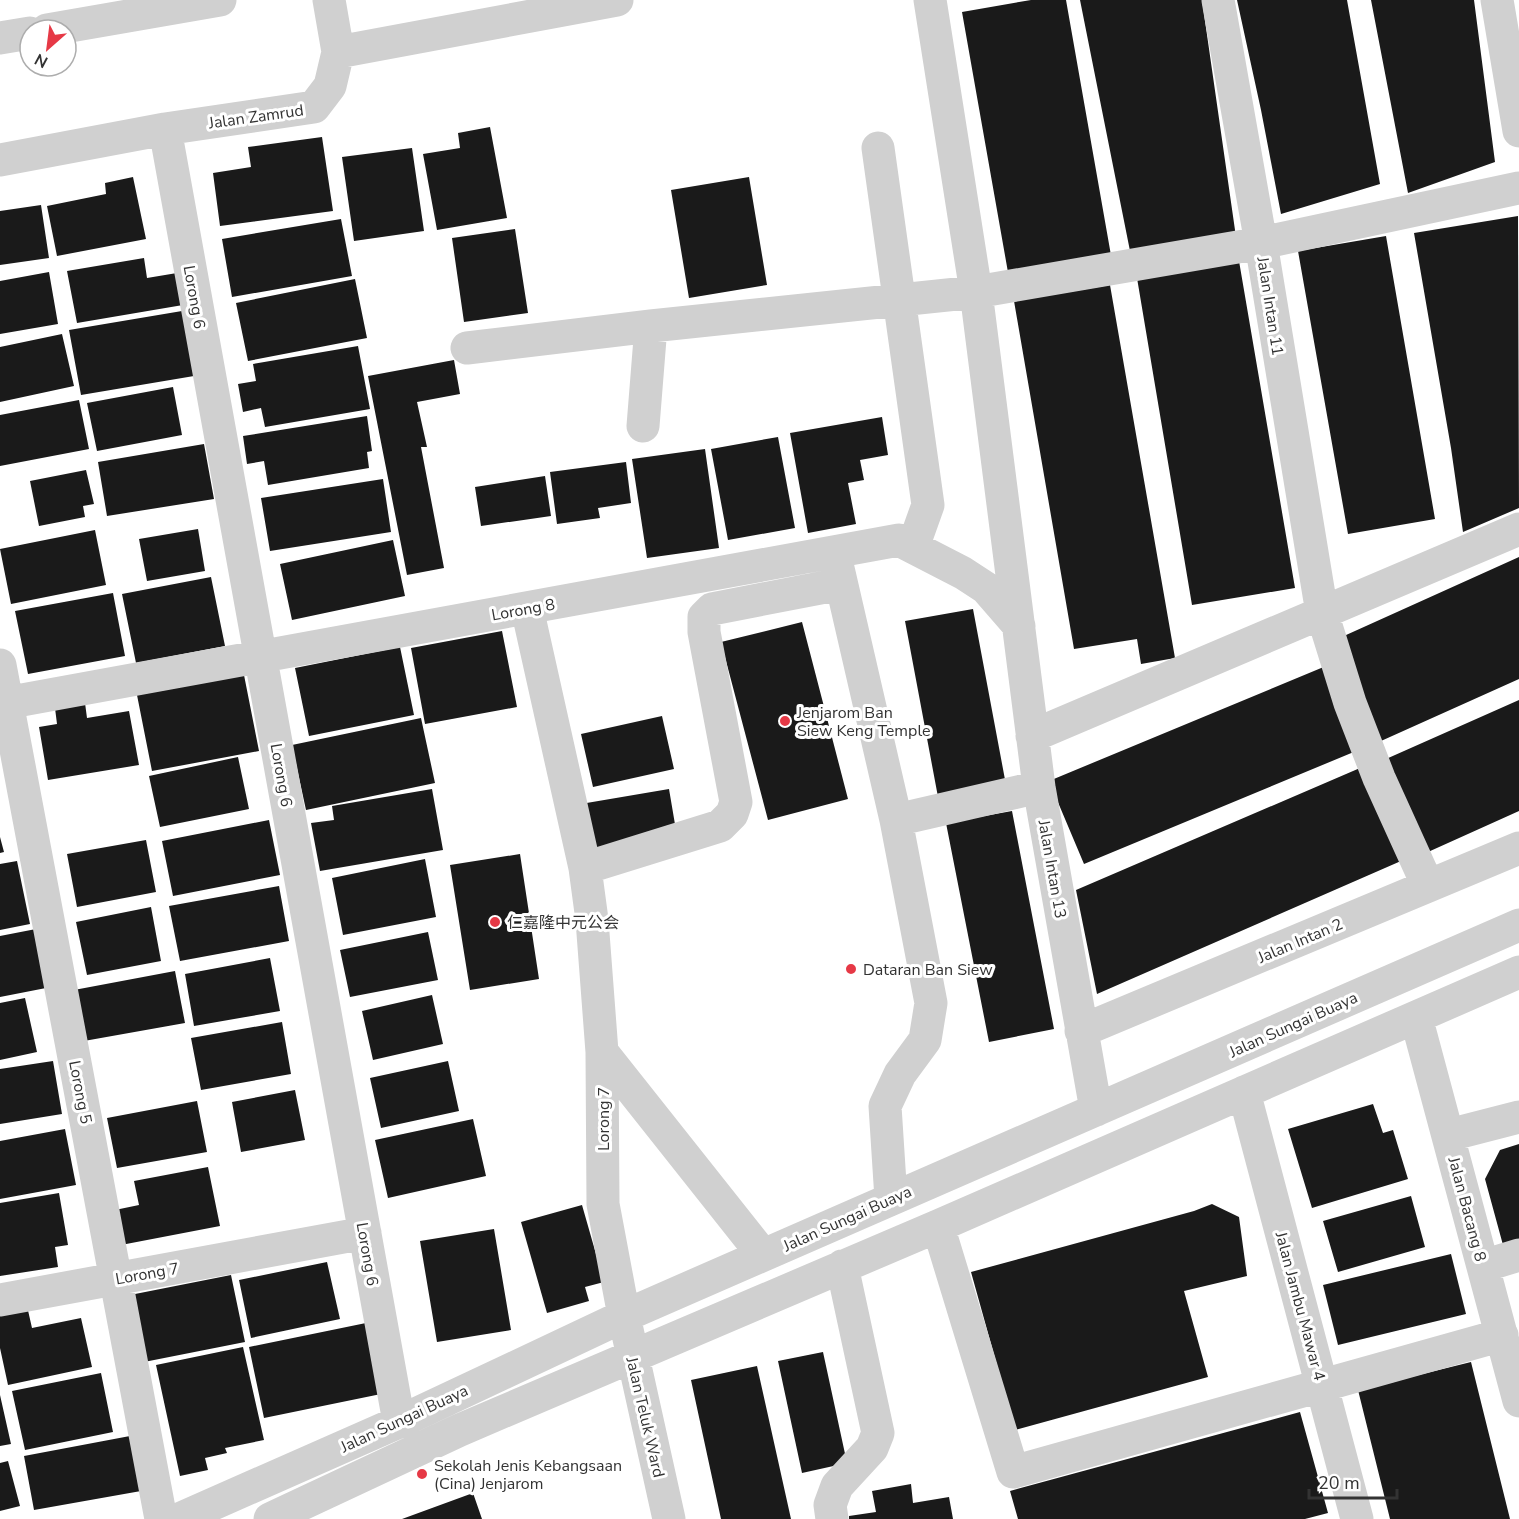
<svg xmlns="http://www.w3.org/2000/svg" width="1519" height="1519" font-family="'Nunito Sans','Noto Sans SC',sans-serif">
  <style>
    .building { fill: #1a1a1a }
    .lines { fill: none; stroke-linecap: round; stroke-linejoin: round }
    .minor { stroke: #d0d0d0; stroke-width: 33 }
    .poi-dot { fill: #e63946; stroke: #fff; stroke-width: 2 }
    .labels { text-anchor: middle; stroke-width: 6; stroke-linejoin: round; paint-order: stroke }
    .street-label { font-size: 16px; fill: #333; stroke: #fff }
    .poi-label { font-size: 16px; fill: #333; stroke: #fff; text-anchor: start }
  </style>
  <rect width="100%" height="100%" fill="#fff"/>
  <path class="building" d="M1031,0H1066L1112,261L1009,278L962,12Z
    M1080,0H1202L1236,237L1132,261Z
    M1237,0H1347L1380,184L1281,214L1261,110Z
    M1371,0H1474L1495,162L1408,193Z
    M490,127L507,218L437,230L423,154L460,148L458,133Z
    M322,137L333,211L220,226L213,173L251,167L248,147Z
    M412,148L424,231L354,241L342,157Z
    M133,177L146,239L57,256L47,206L106,194L105,183Z
    M749,177L767,285L689,298L671,190Z
    M41,205L49,258L0,265V211Z
    M1518,216L1519,508L1463,532L1451,448L1414,233Z
    M341,219L352,276L232,297L222,239Z
    M515,229L528,313L464,322L452,238Z
    M1386,236L1435,519L1348,534L1298,251Z
    M144,258L147,278L177,273L183,305L77,323L67,271Z
    M1239,261L1295,588L1192,605L1137,278Z
    M49,272L58,324L0,334V281Z
    M355,279L367,338L248,361L236,303Z
    M1110,285L1175,658L1141,664L1137,639L1074,649L1014,301Z
    M182,311L194,376L81,395L69,330Z
    M62,334L74,386L0,402V347Z
    M358,346L370,409L265,427L261,408L243,412L238,384L256,381L253,364Z
    M454,360L460,394L417,402L427,447H421L444,568L407,575L368,376Z
    M173,387L182,435L97,451L87,403Z
    M79,400L89,449L0,466V415Z
    M367,416L372,451L367,452L369,468L268,485L264,461L247,464L243,436Z
    M882,417L888,455L860,460L864,480L848,483L856,524L808,533L790,433Z
    M778,437L795,528L728,540L711,449Z
    M204,444L214,499L107,516L98,462Z
    M705,449L719,548L647,558L632,459Z
    M626,462L631,503L598,508L600,518L557,524L550,472Z
    M86,470L94,504L83,506L85,517L39,526L30,481Z
    M545,476L551,516L481,526L475,487Z
    M383,479L391,532L270,551L261,498Z
    M198,529L205,571L147,581L139,539Z
    M95,530L106,585L11,604L0,549Z
    M393,540L405,596L292,620L280,564Z
    M1519,557V679L1381,741L1335,640Z
    M211,577L225,646L136,663L122,594Z
    M113,593L125,656L28,674L15,611Z
    M973,609L1006,785L938,797L905,621Z
    M802,622L848,799L768,820L721,642Z
    M502,631L517,707L425,724L411,648Z
    M400,647L414,715L309,736L295,668Z
    M1326,666L1361,749L1084,864L1049,781Z
    M244,675L259,751L152,771L137,695Z
    M1519,700V811L1428,852L1386,759Z
    M85,703L87,718L129,711L139,765L48,780L39,727L57,724L55,708Z
    M662,716L674,769L593,787L581,734Z
    M421,718L435,783L306,810L292,745Z
    M238,757L249,809L160,827L149,776Z
    M1360,768L1401,861L1097,994L1076,890Z
    M432,789L443,850L320,871L311,823L334,820L332,806Z
    M669,789L678,842L572,859L563,807Z
    M1012,811L1054,1029L989,1042L946,823Z
    M269,820L280,875L173,896L162,841Z
    M0,837L4,852L0,853Z
    M146,840L156,892L77,907L67,854Z
    M520,854L539,979L470,990L450,865Z
    M425,859L436,917L343,935L332,878Z
    M17,861L30,924L0,930V864Z
    M279,886L289,941L180,961L169,906Z
    M151,907L161,961L87,975L76,922Z
    M36,929L46,988L0,997V936Z
    M428,932L438,980L350,997L340,950Z
    M270,958L280,1011L194,1026L185,974Z
    M175,971L185,1023L84,1041L74,990Z
    M432,995L443,1044L373,1060L362,1011Z
    M25,998L37,1052L0,1060V1003Z
    M282,1022L291,1074L201,1090L191,1038Z
    M53,1061L62,1114L0,1124V1069Z
    M448,1061L459,1111L381,1128L370,1078Z
    M295,1090L305,1140L241,1152L232,1102Z
    M197,1101L207,1152L117,1168L107,1118Z
    M1373,1104L1383,1133L1393,1130L1408,1179L1312,1208L1288,1129Z
    M473,1119L486,1176L388,1198L375,1140Z
    M65,1129L76,1185L0,1199V1141Z
    M1519,1144V1242L1503,1245L1485,1179L1500,1150Z
    M208,1167L220,1226L121,1245L115,1210L139,1205L134,1181Z
    M59,1193L68,1245L55,1247L58,1267L0,1276V1203Z
    M1411,1196L1425,1247L1338,1272L1323,1221Z
    M1212,1204L1239,1217L1247,1276L1184,1291L1208,1377L1015,1430L971,1272L1194,1211Z
    M582,1205L604,1282L585,1287L589,1301L547,1313L521,1222Z
    M494,1229L511,1330L437,1342L420,1241Z
    M1451,1254L1466,1314L1338,1345L1323,1285Z
    M327,1262L340,1319L251,1338L239,1280Z
    M231,1275L245,1342L144,1362L130,1295Z
    M27,1306L32,1328L81,1318L92,1367L8,1385L0,1348V1311Z
    M366,1323L381,1394L264,1418L249,1347Z
    M243,1347L264,1440L225,1448L227,1453L205,1458L208,1470L180,1476L156,1365Z
    M823,1352L847,1463L802,1473L778,1361Z
    M1471,1362L1510,1519H1390L1358,1390Z
    M757,1366L791,1519H721L691,1380Z
    M101,1373L113,1432L25,1450L12,1391Z
    M0,1395L11,1444L0,1446Z
    M1300,1412L1328,1513L1305,1519H1018L1010,1491Z
    M130,1436L141,1491L34,1510L24,1456Z
    M8,1461L20,1506L0,1511V1463Z
    M911,1484L913,1503L949,1497L953,1519H849V1516L876,1512L872,1491Z
    M473,1493L482,1519H402Z"/>
  <g class="lines">
    <path class="minor" d="M930,0L976,292L1039,787L1096,1110
      M1218,0L1261,243L1322,613L1350,703L1379,778L1428,886
      M1497,0L1519,131
      M47,30L220,0
      M0,38L30,33
      M338,52L617,0
      M165,129L399,1422
      M878,148L928,505L913,547
      M0,160L165,129L314,107L330,86L338,52L329,0
      M467,348L651,326L976,292L1261,243L1519,188
      M643,426L651,326
      M837,564L896,820
      M527,608L585,868L592,920L602,1052L603,1204L624,1316L669,1519
      M0,665L161,1519
      M0,704L899,540L963,573L986,588L1019,626
      M1032,736L1519,529
      M585,868L720,826L732,814L736,802L704,632V617L712,609L841,584
      M1416,1017L1519,1401
      M1081,1031L1519,848
      M602,1052L763,1255
      M1244,1092L1357,1519
      M1449,1135L1519,1117
      M891,1199L885,1106L900,1074L925,1040L931,1003L896,820L1039,787
      M938,1226L1013,1472L1502,1335
      M1483,1266L1519,1255
      M0,1300L365,1233
      M179,1519L399,1422L624,1316L1519,925
      M270,1519L460,1430L938,1226L1519,972
      M832,1519L830,1505L837,1486L872,1448L878,1433L842,1266"/>
  </g>
  <g class="poi-dot">
    <circle cx="785" cy="721" r="6"/>
    <circle cx="495" cy="922" r="6"/>
    <circle cx="851" cy="969" r="6"/>
    <circle cx="422" cy="1474" r="6"/>
  </g>
  <g class="labels">
    <g class="street-label">
      <text transform="translate(256 116) rotate(-8)" y="6">Jalan Zamrud</text>
      <text transform="translate(195 297) rotate(80)" y="6">Lorong 6</text>
      <text transform="translate(1271 306) rotate(81)" y="6">Jalan Intan 11</text>
      <text transform="translate(523 609) rotate(-10)" y="6">Lorong 8</text>
      <text transform="translate(282 775) rotate(80)" y="6">Lorong 6</text>
      <text transform="translate(1053 869) rotate(80)" y="6">Jalan Intan 13</text>
      <text transform="translate(1300 940) rotate(-23)" y="6">Jalan Intan 2</text>
      <text transform="translate(1293 1024) rotate(-24)" y="6">Jalan Sungai Buaya</text>
      <text transform="translate(81 1092) rotate(79)" y="6">Lorong 5</text>
      <text transform="translate(603 1119) rotate(-90)" y="6">Lorong 7</text>
      <text transform="translate(1468 1209) rotate(75)" y="6">Jalan Bacang 8</text>
      <text transform="translate(847 1218) rotate(-24)" y="6">Jalan Sungai Buaya</text>
      <text transform="translate(368 1254) rotate(80)" y="6">Lorong 6</text>
      <text transform="translate(147 1273) rotate(-10)" y="6">Lorong 7</text>
      <text transform="translate(1301 1306) rotate(75)" y="6">Jalan Jambu Mawar 4</text>
      <text transform="translate(646 1417) rotate(77)" y="6">Jalan Teluk Ward</text>
      <text transform="translate(404 1418) rotate(-25)" y="6">Jalan Sungai Buaya</text>
    </g>
    <g class="poi-label">
      <text x="797" y="718">Jenjarom Ban<tspan x="797" dy="18">Siew Keng Temple</tspan></text>
      <text x="507" y="928">仁嘉隆中元公会</text>
      <text x="863" y="975">Dataran Ban Siew</text>
      <text x="434" y="1471">Sekolah Jenis Kebangsaan<tspan x="434" dy="18">(Cina) Jenjarom</tspan></text>
    </g>
  </g>
  <g transform="translate(48 48) rotate(208)"><circle r="28" fill="#ffffff" stroke="#adadad" stroke-width="1.5"/>
  <path d="M0-4.5L10 22L0 15L-10 22Z" fill="#e63946"/>
  <text y="-9" font-size="16" font-weight="bold" text-anchor="middle" fill="#333333">N</text>
  </g>
  <path d="M1309 1489v9h88v-9" fill="none" stroke="#333333" stroke-width="3"/>
  <text x="1318" y="1489" font-size="18" fill="#333333" stroke="#ffffff" stroke-width="4.5" paint-order="stroke">20 m</text>
</svg>
